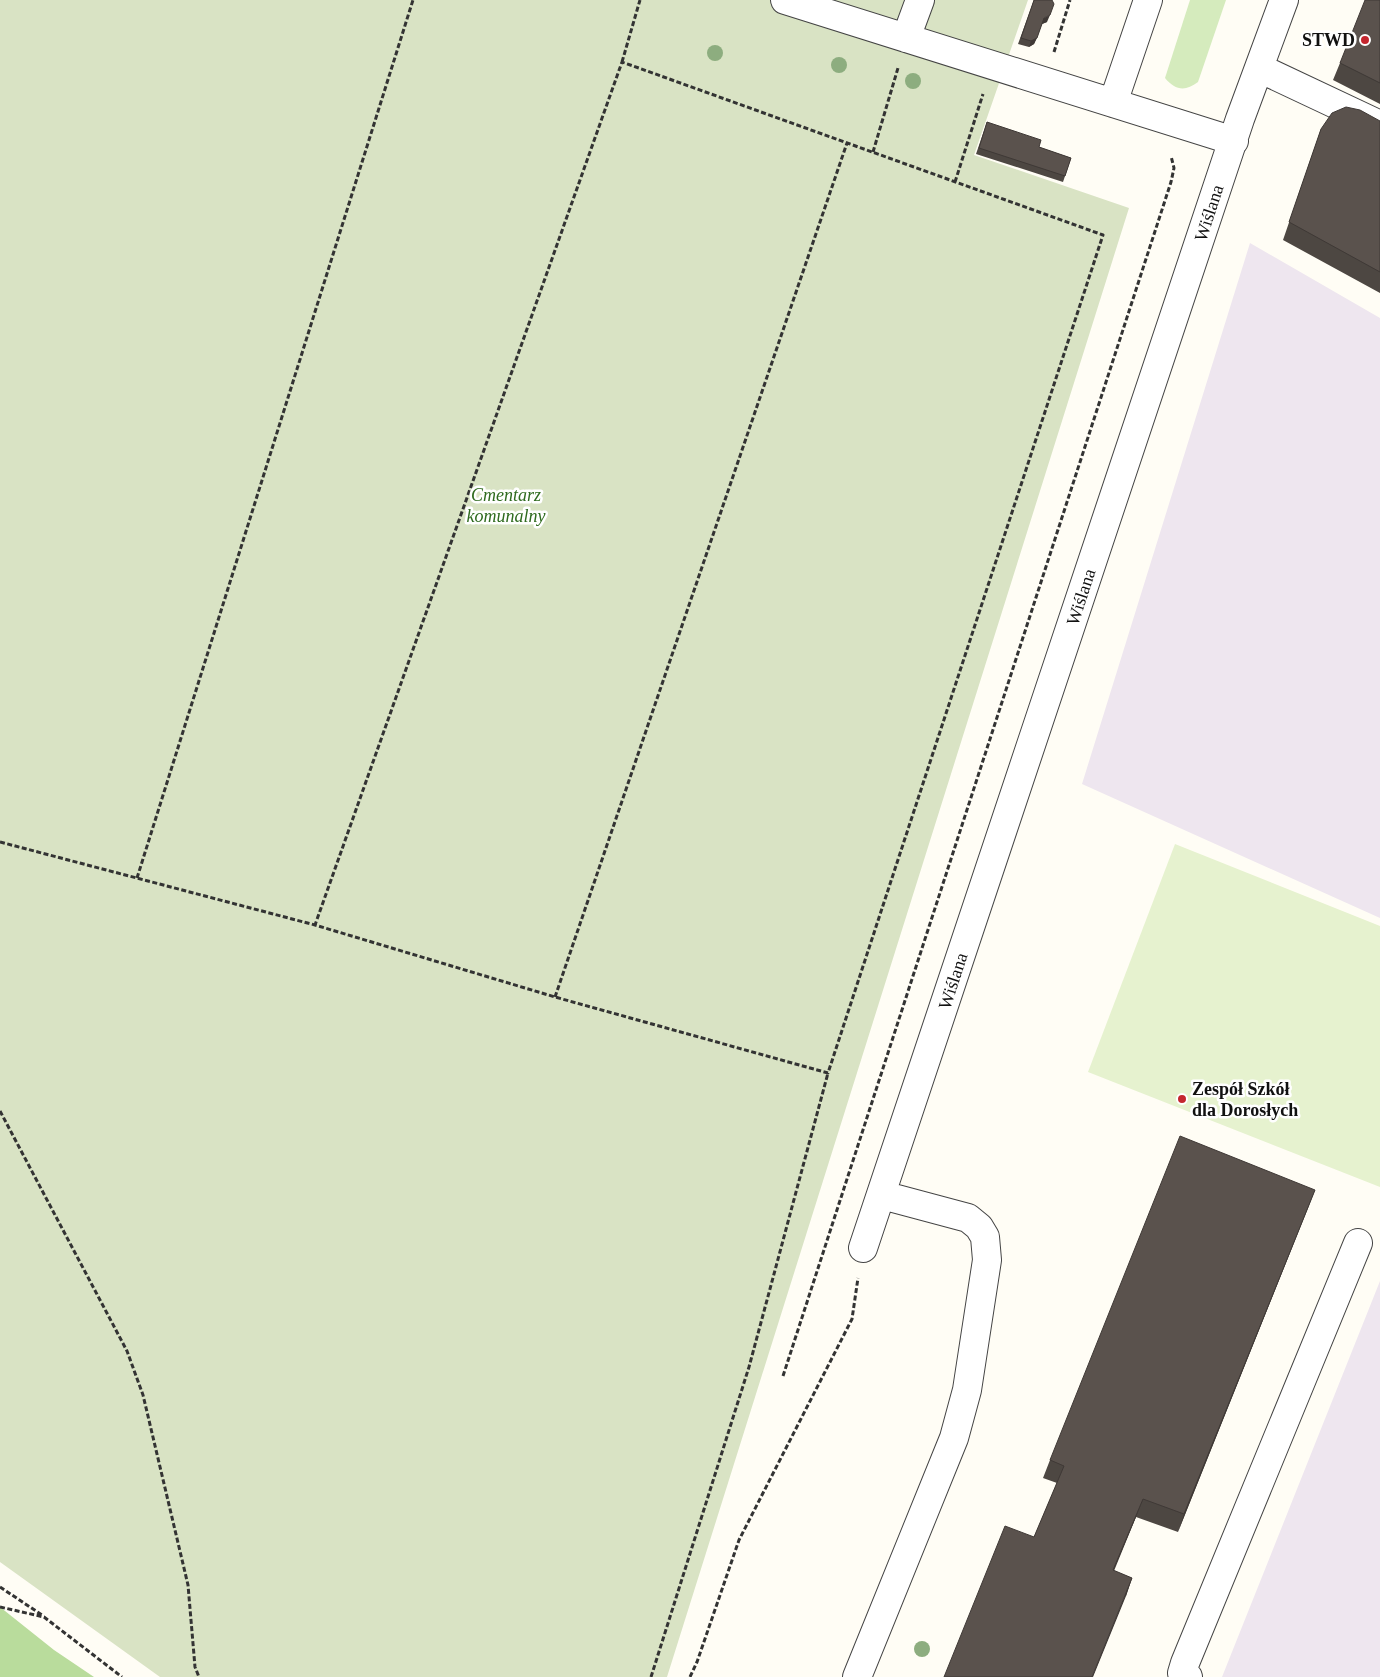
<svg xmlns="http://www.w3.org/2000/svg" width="1380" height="1677" font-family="Georgia,serif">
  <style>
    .industrial { fill: #eee6ef }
    .green { fill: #d5ebbd }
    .forest { fill: #b9dc9c }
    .cemetery { fill: #d9e3c4 }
    .pitch { fill: #e6f2cf }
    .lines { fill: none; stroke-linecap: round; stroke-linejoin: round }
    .minor-casing { stroke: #444; stroke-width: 30 }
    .path { stroke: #333; stroke-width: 3; stroke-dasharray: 5 2.5; stroke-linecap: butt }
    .minor { stroke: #fff; stroke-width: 28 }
    .tree { fill: #8dad7f }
    .wall { fill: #4d4742 }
    .shaded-wall { fill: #3f3936 }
    .building { fill: #5a524d; stroke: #3f3936 }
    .poi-dot { fill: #c4262e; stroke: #fff; stroke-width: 2 }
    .labels { text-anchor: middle; stroke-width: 5; stroke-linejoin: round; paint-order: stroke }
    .poi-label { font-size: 18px; font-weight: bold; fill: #111; stroke: #fff; text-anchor: end }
    .street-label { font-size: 18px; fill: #111; stroke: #fff }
    .park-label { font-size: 18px; font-style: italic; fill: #2f6b1f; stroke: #fff }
  </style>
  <rect width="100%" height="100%" fill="#fffdf5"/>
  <path class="industrial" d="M1250,243L1380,318V918L1082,784Z
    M1380,1281V1677H1222Z"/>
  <path class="green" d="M1190,0H1226L1198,82C1185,92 1175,90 1165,78Z"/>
  <path class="forest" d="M0,1607L54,1650L94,1677H0Z"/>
  <path class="cemetery" d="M0,0H1028L974,155L1129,208L667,1677H160L0,1562Z"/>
  <path class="pitch" d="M1175,844L1380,926V1187L1088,1072Z"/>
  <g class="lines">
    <defs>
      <path id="minor" d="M785,0L1234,141
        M906,38L920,0
        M1259,68L1380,125
        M1113,103L1148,0
        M863,1248L1240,119L1284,0
        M857,1677L954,1438L967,1390L987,1260L985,1237L979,1227L968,1218L882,1195
        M1188,1677L1182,1673L1185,1663L1358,1243"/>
    </defs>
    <use href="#minor" class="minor-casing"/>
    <path class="path" d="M1054,52L1070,0
      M622,62L640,0
      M873,152L898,68
      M955,182L983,94
      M0,842L315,925L555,997L828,1073L1103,235L622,62L315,925
      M137,878L413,0
      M555,997L847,143
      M0,1111L127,1351L143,1395L188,1585L195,1667L199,1677
      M783,1376L1171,182L1174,168L1171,156
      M0,1587L42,1615
      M0,1607L44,1617L122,1677
      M651,1677L749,1367L828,1073
      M690,1677L697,1662L739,1540L852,1319L858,1278"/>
    <use href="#minor" class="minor"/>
  </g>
  <g class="tree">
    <circle cx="715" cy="53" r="8"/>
    <circle cx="839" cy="65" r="8"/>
    <circle cx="913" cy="81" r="8"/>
    <circle cx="922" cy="1649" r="8"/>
  </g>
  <path class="wall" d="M1034,0L1047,22L1042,24L1034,44L1029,47L1018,44Z
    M1380,0V104L1333,80L1340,63Z
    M1380,121V293L1283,240L1321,129Z
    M987,122L1039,147L1071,158L1063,182L976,154Z
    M1315,1190L1178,1532L1136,1517L1114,1571L1132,1578L1126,1596L1034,1537L1057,1483L1043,1478L1050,1460Z"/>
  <path class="shaded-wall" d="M1050,15L1047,22L1042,24L1044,18Z
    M1037,38L1034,44L1029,47L1031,41Z
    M1315,1190L1308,1208L1178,1532L1184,1514Z
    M1143,1499L1136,1517L1106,1588L1113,1570Z
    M1132,1578L1126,1596L1093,1677H1092Z"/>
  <path class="building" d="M1034,0H1052L1054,4L1050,15L1044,18L1037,38L1031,41L1021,38Z
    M1365,0H1380V83L1340,63Z
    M1346,107L1360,110L1380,121V272L1289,222L1321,129L1332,113Z
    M987,122L1041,140L1039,147L1071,158L1065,176L979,148Z
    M1180,1136L1315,1190L1184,1514L1143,1499L1113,1570L1132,1578L1092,1677H944L1005,1526L1034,1537L1064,1466L1050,1460Z"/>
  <g class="poi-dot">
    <circle cx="1365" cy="40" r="5"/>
    <circle cx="1182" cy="1099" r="5"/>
  </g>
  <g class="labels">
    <g class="poi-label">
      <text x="1355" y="46">STWD</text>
      <text x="1192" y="1095" text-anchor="start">Zespół Szkół<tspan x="1192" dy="21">dla Dorosłych</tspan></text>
    </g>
    <g class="street-label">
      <text transform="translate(1209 213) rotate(-72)" y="6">Wiślana</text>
      <text transform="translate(1081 597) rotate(-72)" y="6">Wiślana</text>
      <text transform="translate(953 981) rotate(-72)" y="6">Wiślana</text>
    </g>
    <g class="park-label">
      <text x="506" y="501">Cmentarz<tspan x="506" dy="21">komunalny</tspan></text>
    </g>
  </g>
</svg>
